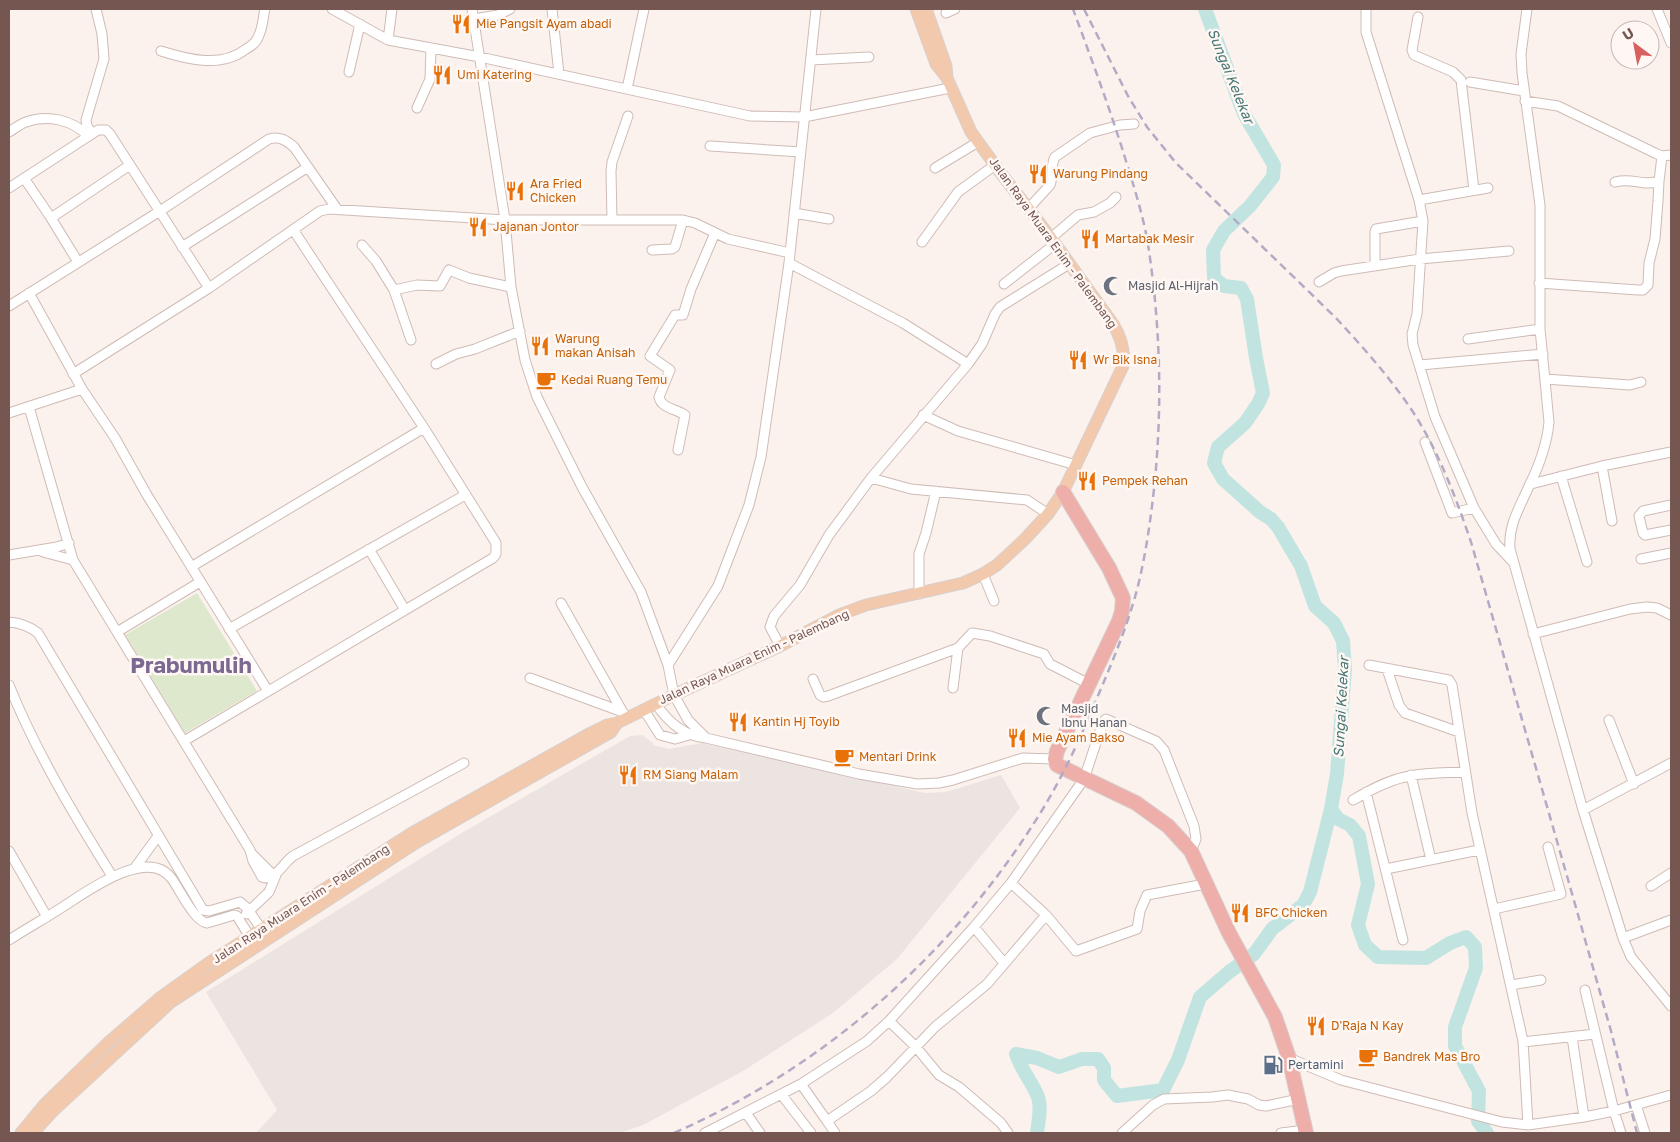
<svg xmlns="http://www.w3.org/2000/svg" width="1680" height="1142" font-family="'Golos Text',sans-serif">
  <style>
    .industrial { fill: #ebe4e1 }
    .green { fill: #dde8cc }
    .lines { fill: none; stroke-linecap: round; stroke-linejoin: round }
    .river { stroke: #c2e4e1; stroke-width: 14 }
    .minor-casing { stroke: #cfbbb5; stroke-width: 11 }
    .major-casing { stroke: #d8d0ce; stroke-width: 13 }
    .highway-casing { stroke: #d8d0ce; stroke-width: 16 }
    .minor { stroke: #fff; stroke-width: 9 }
    .major { stroke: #f2c9ad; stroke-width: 11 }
    .highway { stroke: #eeaeaa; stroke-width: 14 }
    .rail { stroke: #b3abc5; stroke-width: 2.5; stroke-dasharray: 8 5; stroke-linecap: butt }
    .labels { text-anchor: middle; stroke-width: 5; stroke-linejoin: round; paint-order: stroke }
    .food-label { font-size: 12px; fill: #c56008; stroke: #fef7f3; text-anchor: start }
    .street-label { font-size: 12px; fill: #755651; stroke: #fef7f3 }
    .worship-label { font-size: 12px; fill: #5b616d; stroke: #fef7f3; text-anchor: start }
    .service-label { font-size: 12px; fill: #4e5e75; stroke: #fef7f3; text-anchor: start }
    .water-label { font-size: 14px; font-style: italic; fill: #467876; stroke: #fef7f3 }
    .town-label { font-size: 22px; font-weight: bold; fill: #7a6990; stroke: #fef7f3 }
  </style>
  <rect width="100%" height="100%" fill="#fbf2ed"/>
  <path class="industrial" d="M642,735L653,743V745L669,749L702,743L925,793L946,792L1001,775L1020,808L897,959L833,1013L743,1071L643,1125L620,1133H256L277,1110L206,992L460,834L630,736Z"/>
  <path class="green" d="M197,593L257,691L185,733L125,635Z"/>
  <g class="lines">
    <path class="river" d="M1331,809L1338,819L1350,825L1359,836L1368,884L1358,925L1365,945L1378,957L1426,958L1450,943L1466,937L1475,947L1476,968L1455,1027V1046L1479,1091L1478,1121L1487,1133
      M1037,1133C1038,1122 1042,1108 1038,1097C1033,1083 1021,1070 1016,1054L1037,1058L1059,1067L1082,1059H1098L1104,1068V1080L1117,1096L1163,1090L1178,1060L1200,997L1229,972L1254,954L1272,929L1303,905L1310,892L1331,809L1337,774L1345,669L1343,641L1334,623L1315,606L1301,566L1278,527L1271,519L1260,512L1223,479L1214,463L1218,447L1245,423L1258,404L1263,393L1256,358L1247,299L1241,288L1224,286L1214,278L1213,250L1224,231L1250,206L1273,177L1274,165L1244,114L1205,9"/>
    <defs>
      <path id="minor" d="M332,9L388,40L480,57L750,116L804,117L950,88
        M472,9L505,220L511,287L525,360L537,397L582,487L641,592L668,665L674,695L688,720L706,738
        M552,9L559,74
        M1366,9V32L1419,200L1423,221L1417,314L1412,334L1413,345L1435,417L1474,508L1496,544L1512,561
        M1527,9L1521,54L1522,73L1540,205V329L1549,422C1547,444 1539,466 1529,486C1520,507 1508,525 1510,549L1583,810L1623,938L1631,957L1671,1006
        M1657,9L1671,43
        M946,13L955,9
        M1418,17L1412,50L1414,55L1453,72L1461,80L1474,190
        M474,19L498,15L510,9
        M388,40L392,9
        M161,51C189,60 222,68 246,49C252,46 257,41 259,35C263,27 263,17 265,9
        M811,60L869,57
        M349,72L360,24
        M1470,82L1524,91
        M627,89L644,9
        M1525,101L1558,106L1657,154L1662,156L1671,155
        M417,108L430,79L431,48
        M9,132C14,129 20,124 26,122C47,114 73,120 88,136
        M92,134L87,126L86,120L104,59L102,34L96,9
        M710,146L801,152
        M935,168L978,142
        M24,178L51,218L78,262
        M1615,182C1633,177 1643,187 1659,181L1662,156
        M9,188L98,130H106L110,134L209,288
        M1419,200L1488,188
        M1029,208L1050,185C1054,176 1050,165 1055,157L1090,133L1120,125L1134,124
        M794,213L829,219
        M51,218L130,165
        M612,220L611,171L612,162L628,116
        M1051,238L1078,215L1094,212L1110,203L1116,197
        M922,242L958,192L995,165
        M362,245L376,261L394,290
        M182,247L308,167
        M652,250L672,249L675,247L683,220
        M789,263L903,323L968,364
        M1375,266V232L1376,229L1423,221
        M1319,282L1334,273L1341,271L1420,259L1509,251
        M1539,283L1638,290H1643L1648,285L1649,263L1655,239L1658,201L1659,181
        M1004,284L1055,244
        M29,293L82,389L115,438L147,495L268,691
        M9,306L160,211L269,139C279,136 286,140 294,147L337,209
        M1468,339L1540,329
        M411,340L394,290L417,285L440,286L449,270L469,278L511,287
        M436,364L456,354L475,349L520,331
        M1420,365L1543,354
        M73,374L209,288L320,211L329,209L505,220H683L695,223L728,239L790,253
        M1545,379L1630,385L1641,382
        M29,407L73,560L250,850L253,861L262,877C275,882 282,864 293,856L464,763
        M9,413L82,389
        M923,415L958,431L1076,465
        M1425,442L1452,513L1474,508
        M678,450L685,415C676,409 661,408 659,397L670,370L650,356L675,315H683L691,289L715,233
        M1602,466L1612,521
        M1561,476L1587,562
        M871,478L911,489L1027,500L1048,514
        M1531,484L1602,466L1671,452
        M1671,505L1643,511L1639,516L1643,533L1645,535L1671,530
        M369,549L405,610
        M43,552L73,560
        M9,555L57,547L69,543
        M1641,559L1671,553
        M191,567L424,428
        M983,574L994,601
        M919,594V554L926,533L936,491
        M561,603L626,718
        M9,622C21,623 29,626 38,633L203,910L209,911L240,902L247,908L264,933
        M229,629L465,495
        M117,632L200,582
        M1533,634L1630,609L1647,607L1657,608L1671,615
        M780,646L770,627L774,616L800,585L829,535L871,478L968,364L982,344L995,314L1000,307L1069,264
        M668,665L718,586L749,505L761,457L789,263L816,9
        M1369,665L1449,680L1452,685L1472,813L1523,1041L1528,1125
        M1387,669L1399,705L1405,713L1459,732
        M530,678L623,712
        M813,679L820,695L823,697L828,696L958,648L972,633L990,636L1044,654L1050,664L1089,684
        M9,685C36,752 74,815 112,876
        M953,688L958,648
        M656,704C668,722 683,736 706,738L859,774L917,784L939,783L953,780L1023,758L1055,759
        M644,710L660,735L675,739L689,735
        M1609,720L1634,784
        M184,741L493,558L496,554V543L424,428L294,231
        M1411,775L1431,860
        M1366,792L1403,940
        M1353,800C1370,790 1390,779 1410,776C1428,772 1447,773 1465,772
        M1583,810L1671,763
        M9,851L47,917
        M252,854L274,876
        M134,869L158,836
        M1386,869L1479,850
        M1011,883L1046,915L1076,951L1137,929L1140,911L1147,895L1205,884
        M1651,886L1671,873
        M1494,909L1561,894L1548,847
        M246,914L269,892L276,875
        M974,927L1004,963
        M1623,938L1671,920
        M9,940C26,929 44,919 61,908C85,893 148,845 172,879C180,890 194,921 207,923L234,915L237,916L253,942
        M1511,985L1541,980
        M1585,990L1614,1111L1621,1133
        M889,1021L916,1047L939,1075L959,1087L1001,1123L1008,1133
        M1572,1037L1584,1117
        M1523,1042L1595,1034
        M1289,1058L1341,1080L1502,1122L1528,1125L1584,1117L1614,1111L1671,1095
        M801,1084L827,1121L871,1091L887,1077L935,1027L987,984L1046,915
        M781,1094L811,1133
        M1636,1105L1645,1133
        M746,1113L760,1133
        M827,1121L835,1133
        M705,1133L801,1084L867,1041L889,1021L974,927L1011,883L1084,779L1103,722L1106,719L1156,741L1164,750L1194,826L1196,839L1191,851
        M1122,1133L1153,1105L1164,1099L1212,1097L1228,1095L1248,1099L1259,1105L1266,1106L1299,1099
        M1281,1133L1305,1130"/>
      <path id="major" d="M916,9L936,64L947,78
        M21,1133L45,1104L109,1042L161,997L210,962L412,833L589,734L607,725L617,723L674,695L780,646L839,615L866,605L963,583L983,574L997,565L1025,539L1048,514L1063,492L1123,366C1125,351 1121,337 1113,324L1051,238L1000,172L971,132L947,78L946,66L926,9
        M33,1133L53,1111L171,1002L417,842L611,732L617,723"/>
      <path id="highway" d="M1063,492L1109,568L1123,598L1122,611L1119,621L1057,751L1055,759L1057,765L1136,803L1168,826L1191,851L1229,933L1275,1017L1289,1058L1306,1133"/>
    </defs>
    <use href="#minor" class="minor-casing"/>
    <use href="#major" class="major-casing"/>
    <use href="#highway" class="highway-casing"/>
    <use href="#minor" class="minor"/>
    <use href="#major" class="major"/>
    <use href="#highway" class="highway"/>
    <path class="rail" d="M1084,9L1128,96L1147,127L1176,163L1335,317C1361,345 1387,374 1409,406C1437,447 1455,495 1471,542L1567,876L1611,1031L1637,1133
      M674,1133C826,1066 954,953 1041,812C1063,776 1081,737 1097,698C1111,665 1125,632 1135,597C1144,565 1149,531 1153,498C1163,412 1161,325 1147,238C1141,208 1131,177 1122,148C1107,101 1090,55 1073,9"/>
  </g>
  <defs>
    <symbol id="restaurant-bare" viewBox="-9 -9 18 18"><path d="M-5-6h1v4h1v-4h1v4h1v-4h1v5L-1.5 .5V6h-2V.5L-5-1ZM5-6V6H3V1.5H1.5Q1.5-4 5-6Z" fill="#e8710a" stroke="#fef7f3" stroke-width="2.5" paint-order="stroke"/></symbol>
    <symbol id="mosque-bare" viewBox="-9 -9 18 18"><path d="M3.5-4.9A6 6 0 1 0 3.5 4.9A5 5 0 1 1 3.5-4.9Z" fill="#6b7280" stroke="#fef7f3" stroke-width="2.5" paint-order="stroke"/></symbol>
    <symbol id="cafe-bare" viewBox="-9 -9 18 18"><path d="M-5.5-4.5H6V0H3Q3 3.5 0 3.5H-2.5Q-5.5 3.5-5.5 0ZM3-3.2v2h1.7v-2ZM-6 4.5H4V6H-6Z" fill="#e8710a" stroke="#fef7f3" stroke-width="2.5" paint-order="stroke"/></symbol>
    <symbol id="fuel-bare" viewBox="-9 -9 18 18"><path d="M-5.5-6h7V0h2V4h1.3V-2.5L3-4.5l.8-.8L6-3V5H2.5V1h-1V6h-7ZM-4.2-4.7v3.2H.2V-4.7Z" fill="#5c6f8a" stroke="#fef7f3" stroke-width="2.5" paint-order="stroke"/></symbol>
  </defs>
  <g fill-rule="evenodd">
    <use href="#restaurant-bare" x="447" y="10" width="28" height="28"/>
    <use href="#restaurant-bare" x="428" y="61" width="28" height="28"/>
    <use href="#restaurant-bare" x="1024" y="160" width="28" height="28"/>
    <use href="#restaurant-bare" x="501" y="177" width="28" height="28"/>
    <use href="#restaurant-bare" x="464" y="213" width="28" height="28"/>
    <use href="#restaurant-bare" x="1076" y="225" width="28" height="28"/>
    <use href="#mosque-bare" x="1099" y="272" width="28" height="28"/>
    <use href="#restaurant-bare" x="526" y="332" width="28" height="28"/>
    <use href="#restaurant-bare" x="1064" y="346" width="28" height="28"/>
    <use href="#cafe-bare" x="532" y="366" width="28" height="28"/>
    <use href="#restaurant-bare" x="1073" y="467" width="28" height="28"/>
    <use href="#mosque-bare" x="1032" y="702" width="28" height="28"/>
    <use href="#restaurant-bare" x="724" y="708" width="28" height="28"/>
    <use href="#restaurant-bare" x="1003" y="724" width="28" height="28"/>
    <use href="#cafe-bare" x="830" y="743" width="28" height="28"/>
    <use href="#restaurant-bare" x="614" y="761" width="28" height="28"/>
    <use href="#restaurant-bare" x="1226" y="899" width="28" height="28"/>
    <use href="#restaurant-bare" x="1302" y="1012" width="28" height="28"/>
    <use href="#cafe-bare" x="1354" y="1043" width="28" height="28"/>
    <use href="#fuel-bare" x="1259" y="1051" width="28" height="28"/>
  </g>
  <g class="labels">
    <g class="food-label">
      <text x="476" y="28">Mie Pangsit Ayam abadi</text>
      <text x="457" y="79">Umi Katering</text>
      <text x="1053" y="178">Warung Pindang</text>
      <text x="530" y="188">Ara Fried<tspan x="530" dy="14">Chicken</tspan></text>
      <text x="493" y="231">Jajanan Jontor</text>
      <text x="1105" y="243">Martabak Mesir</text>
      <text x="555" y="343">Warung<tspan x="555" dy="14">makan Anisah</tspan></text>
      <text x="1093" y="364">Wr Bik Isna</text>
      <text x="561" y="384">Kedai Ruang Temu</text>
      <text x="1102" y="485">Pempek Rehan</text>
      <text x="753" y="726">Kantin Hj Toyib</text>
      <text x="1032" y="742">Mie Ayam Bakso</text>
      <text x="859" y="761">Mentari Drink</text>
      <text x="643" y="779">RM Siang Malam</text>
      <text x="1255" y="917">BFC Chicken</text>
      <text x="1331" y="1030">D'Raja N Kay</text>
      <text x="1383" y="1061">Bandrek Mas Bro</text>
    </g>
    <g class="street-label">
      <text transform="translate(1053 243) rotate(54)" y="4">Jalan Raya Muara Enim - Palembang</text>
      <text transform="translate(754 657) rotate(-25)" y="4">Jalan Raya Muara Enim - Palembang</text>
      <text transform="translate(301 904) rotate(-33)" y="4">Jalan Raya Muara Enim - Palembang</text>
    </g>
    <g class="worship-label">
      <text x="1128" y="290">Masjid Al-Hijrah</text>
      <text x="1061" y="713">Masjid<tspan x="1061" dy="14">Ibnu Hanan</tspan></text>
    </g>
    <g class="service-label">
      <text x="1288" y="1069">Pertamini</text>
    </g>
    <g class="water-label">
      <text transform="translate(1231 76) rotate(68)" y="5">Sungai Kelekar</text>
      <text transform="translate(1341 707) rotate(-87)" y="5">Sungai Kelekar</text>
    </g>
    <g class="town-label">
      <text x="191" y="673">Prabumulih</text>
    </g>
  </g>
  <rect width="1680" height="1142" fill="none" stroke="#755651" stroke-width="20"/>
  <g transform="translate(1635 45) rotate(328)"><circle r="24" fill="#fef7f3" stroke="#c7b7b2"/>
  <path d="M0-4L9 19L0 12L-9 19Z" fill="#d8605f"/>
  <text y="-8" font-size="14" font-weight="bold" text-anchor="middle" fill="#755651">U</text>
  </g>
</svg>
